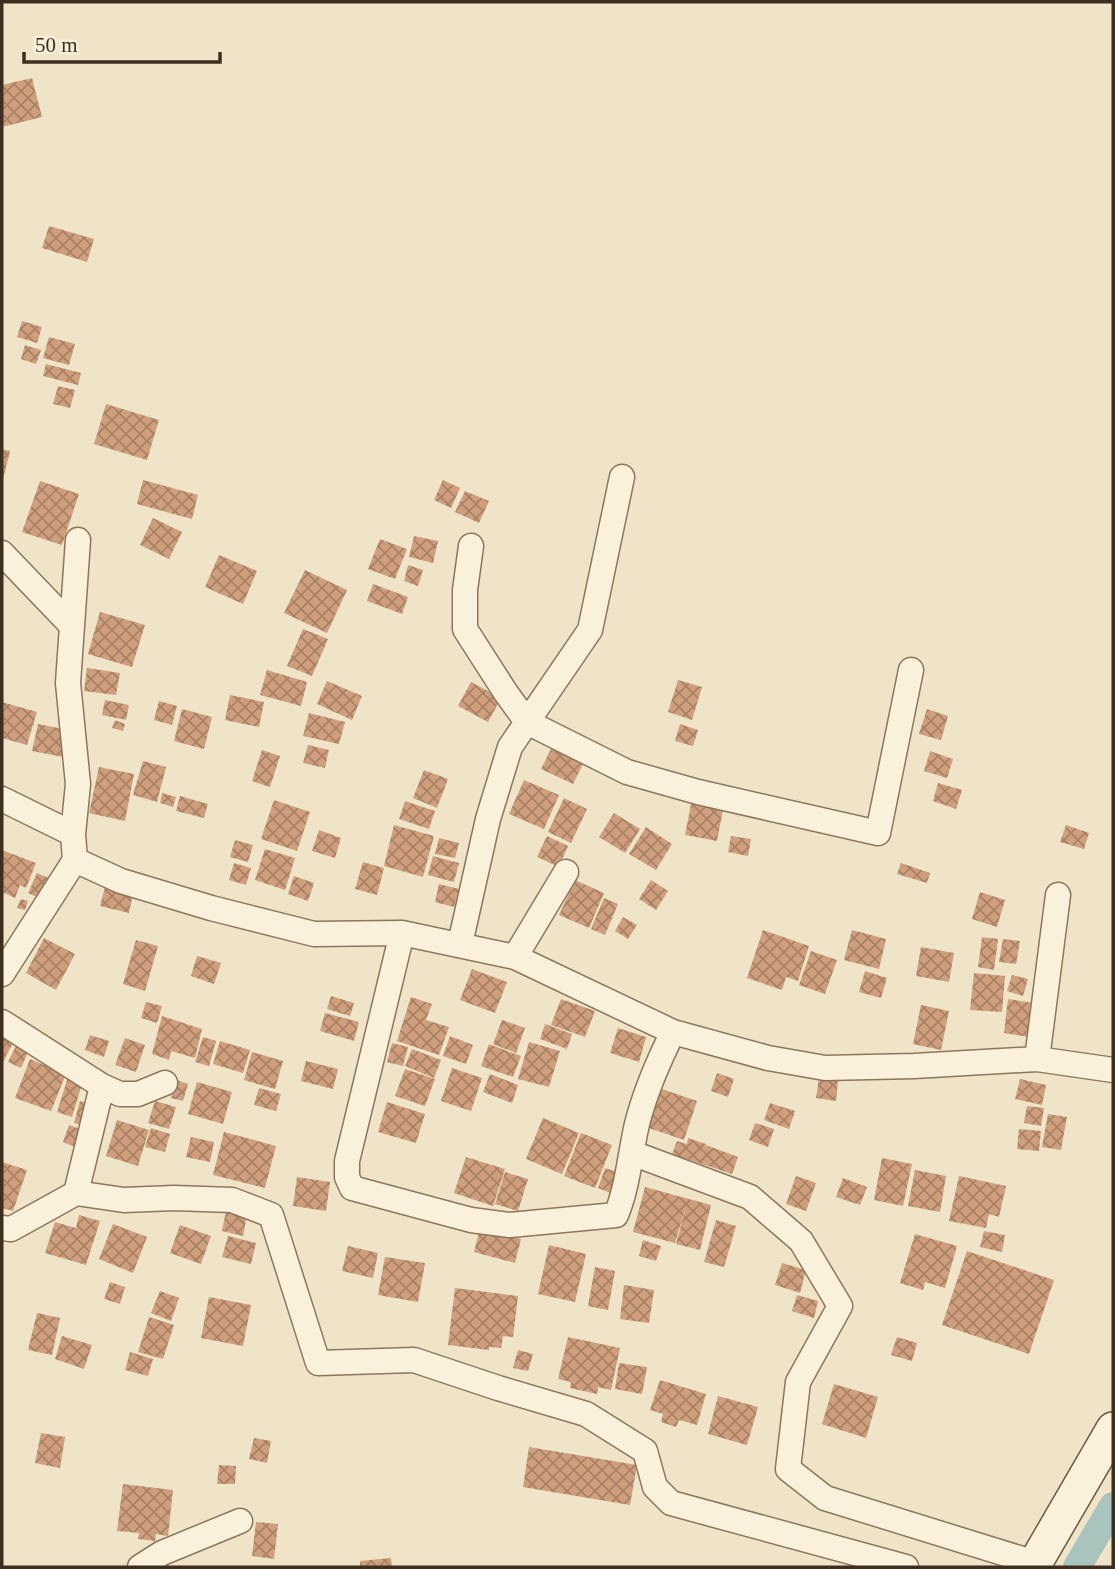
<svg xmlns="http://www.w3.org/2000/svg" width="1115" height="1569" font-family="Georgia,serif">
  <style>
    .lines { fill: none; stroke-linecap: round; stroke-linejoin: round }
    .canal { stroke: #a9c4bc; stroke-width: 28 }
    .building { fill: url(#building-cross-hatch) }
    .street-casing { stroke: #8d765c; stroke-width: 27 }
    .secondary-casing { stroke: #6f573f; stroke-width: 36 }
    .street { stroke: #faf1dc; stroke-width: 24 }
    .secondary { stroke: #faf1dc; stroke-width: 33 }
  </style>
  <defs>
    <pattern id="building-cross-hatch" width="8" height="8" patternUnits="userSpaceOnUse" patternTransform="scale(1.75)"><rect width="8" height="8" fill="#cf9f7d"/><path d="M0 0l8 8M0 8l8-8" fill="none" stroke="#a98266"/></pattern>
  </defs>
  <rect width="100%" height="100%" fill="#f0e4c8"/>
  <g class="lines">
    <path class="canal" d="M1077,1567L1113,1506"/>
  </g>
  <path class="building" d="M32,78L42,117L2,127V85Z
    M49,226L94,239L87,262L42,248Z
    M22,321L42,327L37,343L17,337Z
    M49,337L75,344L69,365L43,358Z
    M25,345L41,350L36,364L21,359Z
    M46,364L81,373L78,385L43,376Z
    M58,386L75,390L70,408L53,404Z
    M106,404L159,420L147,460L94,444Z
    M2,449L10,451L3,480L2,479Z
    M143,480L198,495L192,519L137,504Z
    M443,480L460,488L451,508L434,500Z
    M40,481L79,494L62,545L22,532Z
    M465,491L489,501L479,523L455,512Z
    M153,518L182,532L169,559L140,545Z
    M414,536L438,541L433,563L409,557Z
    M380,539L407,549L395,579L368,569Z
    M219,555L257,571L243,604L205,587Z
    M408,565L423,570L418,586L404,581Z
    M305,570L347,590L327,633L284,613Z
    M373,584L408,597L402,614L367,601Z
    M100,612L145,625L132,667L88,654Z
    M303,629L328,639L312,676L287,666Z
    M87,668L120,673L116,695L84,691Z
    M267,670L307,682L301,706L260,695Z
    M678,680L702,687L692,720L668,712Z
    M327,681L362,696L352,720L317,704Z
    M471,682L501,698L488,722L458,706Z
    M230,695L264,702L259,727L225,720Z
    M105,700L129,705L126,720L102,715Z
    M159,701L177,706L172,725L154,720Z
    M2,702L37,712L27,745L2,738Z
    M182,709L212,717L204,749L174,741Z
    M927,709L948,716L941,740L919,734Z
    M309,713L345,722L339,744L303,736Z
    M115,720L125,724L123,731L112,728Z
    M38,724L68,730L63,757L32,751Z
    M680,724L698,730L693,746L675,741Z
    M308,745L329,750L325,768L303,763Z
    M551,749L583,764L573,784L541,769Z
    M262,750L280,756L270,787L252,781Z
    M930,751L953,759L947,778L924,771Z
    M143,761L166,767L157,802L133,795Z
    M99,767L134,774L125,821L89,813Z
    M424,770L448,779L437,808L413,798Z
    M524,780L559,795L544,829L509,814Z
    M938,783L962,790L956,809L933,801Z
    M162,793L176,797L173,807L160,803Z
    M180,796L208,804L204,818L176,811Z
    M564,798L587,809L571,843L548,832Z
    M274,800L310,812L297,851L261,839Z
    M405,801L435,811L429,829L399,819Z
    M691,804L723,810L717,841L685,835Z
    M614,813L640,829L625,853L599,837Z
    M394,825L434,836L423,877L384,866Z
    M1066,825L1089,833L1084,849L1060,842Z
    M646,827L672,844L656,870L629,854Z
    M319,830L341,838L335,858L312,851Z
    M547,836L568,846L559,867L537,857Z
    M731,836L751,839L748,856L728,852Z
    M439,838L459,843L455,858L435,854Z
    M235,840L253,845L248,862L230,857Z
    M265,849L295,858L285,890L255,880Z
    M2,850L36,863L26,888L20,885L15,898L2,892Z
    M433,856L459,863L454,882L428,875Z
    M363,862L384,868L377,895L355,889Z
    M234,863L251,868L246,885L229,880Z
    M901,863L930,873L927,883L897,874Z
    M37,873L49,878L39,898L28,893Z
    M294,876L314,883L308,901L288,894Z
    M575,880L604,893L589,928L559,915Z
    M651,880L668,891L656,910L639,899Z
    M439,884L459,889L454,907L435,902Z
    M105,887L133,894L129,913L100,906Z
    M980,892L1005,900L997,927L972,919Z
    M604,898L618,904L605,935L591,929Z
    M21,899L28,901L25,910L17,908Z
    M623,917L637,925L628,939L615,931Z
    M763,930L809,946L798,981L786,977L782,990L747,978Z
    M852,930L886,939L879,969L844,960Z
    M982,937L998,939L994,970L978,967Z
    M44,938L75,954L56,990L26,973Z
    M1003,939L1020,941L1016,964L999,962Z
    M136,940L158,946L145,991L123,984Z
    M921,947L954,953L949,982L916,976Z
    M811,951L837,960L825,994L799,985Z
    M197,956L221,963L214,984L191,976Z
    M472,969L507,982L495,1013L460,1000Z
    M865,971L887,978L881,998L859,992Z
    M974,973L1005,976L1002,1012L970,1010Z
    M1012,975L1028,979L1023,996L1007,991Z
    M331,996L354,1003L350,1016L327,1009Z
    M411,997L432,1004L426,1020L449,1027L439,1055L397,1041Z
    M561,999L595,1011L585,1037L551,1025Z
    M1008,999L1033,1003L1029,1037L1004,1033Z
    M146,1002L162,1006L157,1023L141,1018Z
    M921,1005L949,1011L941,1050L913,1044Z
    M325,1013L359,1022L354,1041L320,1031Z
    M162,1016L202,1029L195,1058L171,1051L169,1060L152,1054Z
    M502,1020L525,1028L516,1053L493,1044Z
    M545,1024L572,1034L567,1049L540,1039Z
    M618,1028L646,1037L639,1062L610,1053Z
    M90,1035L109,1041L104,1057L85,1050Z
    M2,1036L15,1039L2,1064Z
    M450,1036L473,1045L466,1064L443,1056Z
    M203,1037L216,1041L209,1066L195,1062Z
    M125,1038L145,1045L136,1072L115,1065Z
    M220,1041L250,1050L243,1073L213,1064Z
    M18,1042L30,1048L21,1068L8,1062Z
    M529,1042L560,1051L549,1087L518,1079Z
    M392,1043L408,1047L403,1066L387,1062Z
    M489,1044L521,1056L513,1077L481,1066Z
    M412,1049L441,1060L434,1078L405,1066Z
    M252,1052L283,1061L275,1089L244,1080Z
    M30,1059L66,1074L51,1111L15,1098Z
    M306,1061L338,1069L333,1089L301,1081Z
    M452,1068L482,1078L471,1111L441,1101Z
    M405,1069L435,1079L425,1106L395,1096Z
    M717,1073L734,1079L728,1097L711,1091Z
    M490,1074L518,1085L512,1103L483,1092Z
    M68,1077L83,1081L72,1117L57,1112Z
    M819,1078L838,1081L836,1101L816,1098Z
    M1020,1079L1046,1085L1042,1105L1015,1099Z
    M177,1080L188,1084L183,1101L171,1098Z
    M197,1082L232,1092L223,1124L188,1114Z
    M656,1087L697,1101L684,1140L643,1126Z
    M259,1088L281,1094L276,1111L254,1105Z
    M80,1101L96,1105L90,1127L74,1123Z
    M155,1101L176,1107L169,1129L148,1123Z
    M387,1102L425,1114L416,1143L378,1132Z
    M770,1103L795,1111L789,1129L764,1120Z
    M1027,1106L1044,1108L1041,1126L1024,1123Z
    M1048,1114L1067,1117L1061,1150L1042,1147Z
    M543,1118L579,1133L562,1174L526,1159Z
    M117,1120L149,1130L138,1166L106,1156Z
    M755,1123L774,1129L768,1147L749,1140Z
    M69,1125L89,1132L83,1150L63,1142Z
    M151,1128L170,1134L165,1152L145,1147Z
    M1019,1129L1041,1131L1039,1151L1017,1149Z
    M224,1132L276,1146L265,1188L213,1175Z
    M581,1133L612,1145L595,1188L564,1176Z
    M191,1137L214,1142L210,1162L186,1157Z
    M688,1138L706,1144L702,1156L706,1145L738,1157L732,1174L672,1154L677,1141L687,1144Z
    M466,1157L505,1169L493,1206L454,1193Z
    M882,1158L912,1164L903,1206L874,1200Z
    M2,1162L27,1170L13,1211L2,1208Z
    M605,1168L623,1174L615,1195L598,1188Z
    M915,1170L946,1176L940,1212L908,1206Z
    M505,1172L528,1179L518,1211L495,1204Z
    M796,1176L816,1183L806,1211L786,1204Z
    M959,1176L1006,1186L999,1217L989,1214L986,1228L949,1221Z
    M297,1177L330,1182L326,1211L293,1206Z
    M843,1178L867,1187L860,1205L836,1197Z
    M645,1187L711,1205L700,1250L676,1244L686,1206L675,1243L633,1232Z
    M226,1211L247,1215L243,1236L222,1231Z
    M79,1215L100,1221L86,1265L45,1253L55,1222L76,1228Z
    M716,1220L736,1226L724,1267L704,1262Z
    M113,1224L147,1237L133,1273L99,1259Z
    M180,1225L211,1236L201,1264L170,1253Z
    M480,1228L521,1239L515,1263L474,1252Z
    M984,1231L1005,1235L1002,1252L980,1247Z
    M915,1234L957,1246L945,1288L925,1282L923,1290L900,1283Z
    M228,1236L256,1243L251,1264L222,1257Z
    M643,1240L661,1246L656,1261L639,1256Z
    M549,1245L586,1254L575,1302L538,1294Z
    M348,1246L378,1253L373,1278L342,1271Z
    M967,1251L1054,1280L1029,1354L942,1325Z
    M385,1257L425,1263L418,1302L378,1295Z
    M782,1263L806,1270L800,1293L775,1285Z
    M595,1267L615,1271L608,1310L588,1306Z
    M110,1282L125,1287L120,1304L104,1299Z
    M624,1285L654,1290L649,1323L620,1319Z
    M455,1288L518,1296L513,1337L503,1336L501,1348L489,1347V1350L448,1345Z
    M160,1291L179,1298L171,1321L151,1313Z
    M797,1295L818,1301L814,1318L792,1311Z
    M209,1297L251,1305L243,1346L201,1338Z
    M37,1313L60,1318L52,1355L28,1350Z
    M149,1317L174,1325L163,1359L138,1352Z
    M62,1336L92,1345L84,1369L55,1359Z
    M568,1337L620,1348L611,1390L598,1387L597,1394L570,1388L571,1382L558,1379Z
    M897,1337L917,1343L912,1361L891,1355Z
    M518,1350L533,1354L528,1371L513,1368Z
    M130,1352L153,1359L148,1376L125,1370Z
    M619,1363L647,1367L642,1394L615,1389Z
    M660,1380L706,1394L697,1425L679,1420L676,1427L661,1422L663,1414L650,1410Z
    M834,1384L878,1397L866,1438L822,1424Z
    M718,1396L758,1407L747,1445L708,1434Z
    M41,1433L65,1437L60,1468L35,1463Z
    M254,1438L271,1441L267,1463L249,1459Z
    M529,1447L637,1465L630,1505L523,1487Z
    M219,1465L236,1466L235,1484H217Z
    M123,1484L173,1490L168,1536L156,1534L155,1541L138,1539L139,1533L117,1531Z
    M256,1522L278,1524L274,1559L252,1556Z
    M391,1558L392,1567H360V1561Z"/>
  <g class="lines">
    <defs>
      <path id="street" d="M471,546L465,590V629L506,693L527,722L627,772L698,792L878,833L911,670
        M2,553L71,625
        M2,799L73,834L75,860L121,881L211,908L314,934L402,933L515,957L673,1032L768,1058L825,1068L914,1066L1037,1059L1113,1070
        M73,834L78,784L68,683L78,540
        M402,933L347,1161V1177L352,1188L471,1220L510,1225L616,1215C628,1186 630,1154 637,1124C645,1092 658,1062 673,1032
        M460,944L488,819L510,747L590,630L622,477
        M515,957L566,872
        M2,974L75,860
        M2,1022L102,1086L120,1094H138L165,1083
        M1037,1059L1058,895
        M632,1153L750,1197L801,1241L840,1306L798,1382L788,1469L825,1498L1035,1563
        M76,1193L102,1086
        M2,1228L11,1229L76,1193L124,1200L174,1198L232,1200L271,1215L318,1363L414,1360L498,1388L586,1414L645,1451L655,1487L671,1503L906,1567
        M140,1567L162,1553L240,1521"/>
      <path id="secondary" d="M1033,1567L1113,1429"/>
    </defs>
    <use href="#street" class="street-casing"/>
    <use href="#secondary" class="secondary-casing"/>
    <use href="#street" class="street"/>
    <use href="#secondary" class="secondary"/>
  </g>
  <rect width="1115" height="1569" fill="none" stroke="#3d2e20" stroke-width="7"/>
  <path d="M24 52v10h196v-10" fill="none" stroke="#3d2e20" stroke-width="3.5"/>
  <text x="35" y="52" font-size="21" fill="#3d2e20" stroke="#f7eed8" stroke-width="5" paint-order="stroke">50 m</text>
</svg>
